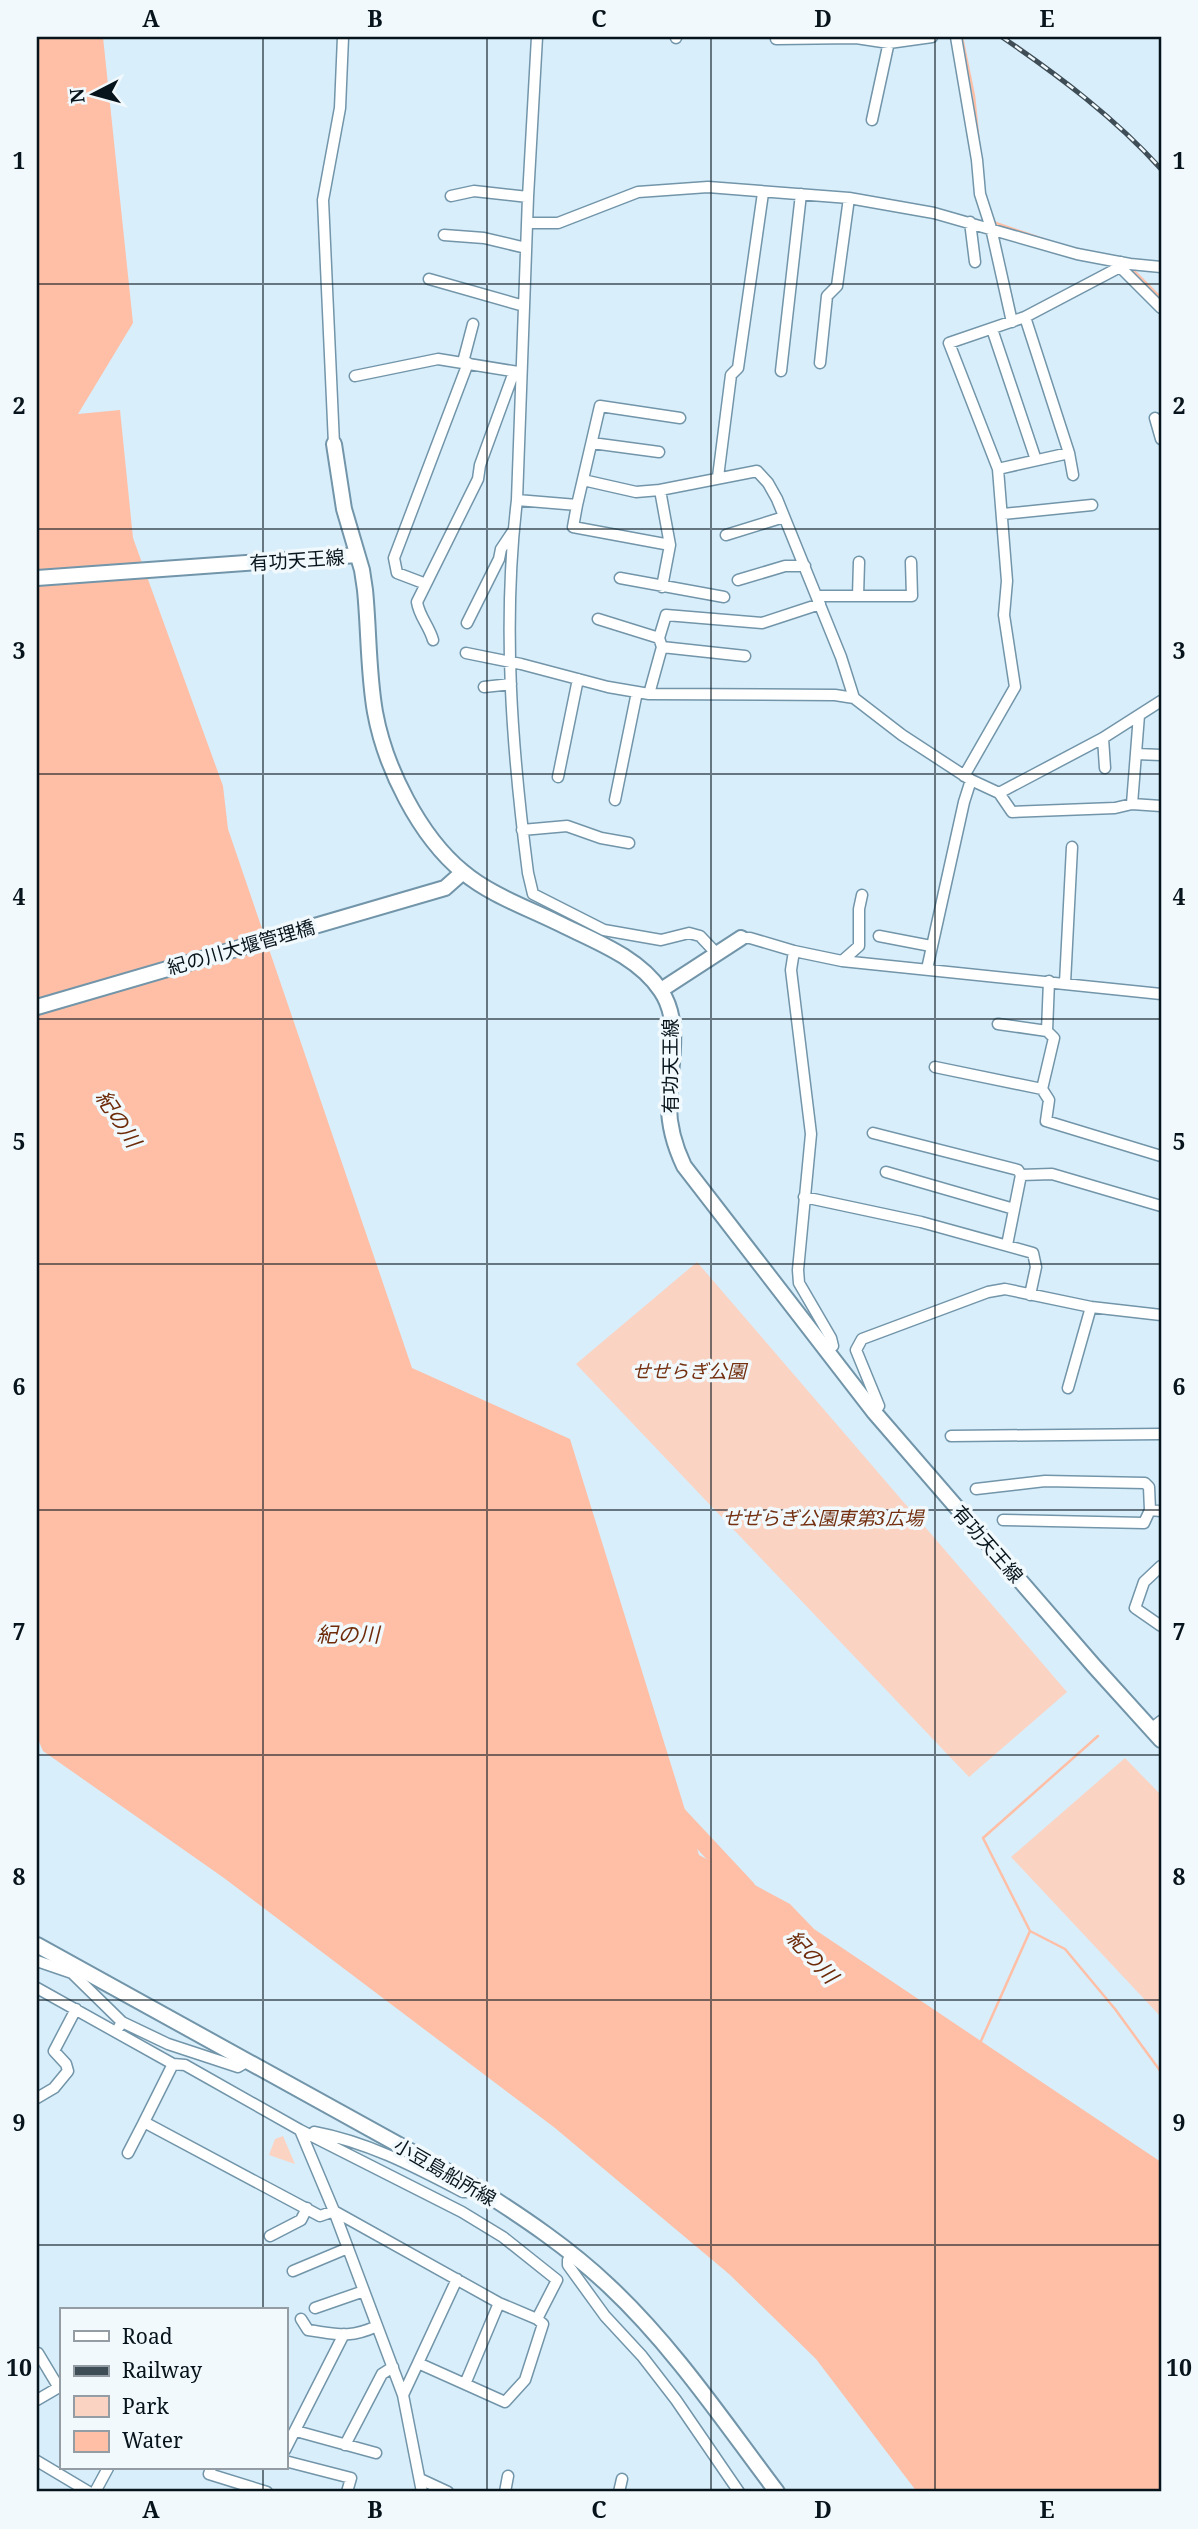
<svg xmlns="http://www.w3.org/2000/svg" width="1198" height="2529" font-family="'Noto Serif','Noto Sans JP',serif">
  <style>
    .green { fill: #fbd3c3 }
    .water { fill: #febfa6 }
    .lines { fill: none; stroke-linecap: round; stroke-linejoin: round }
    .stream { stroke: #febfa6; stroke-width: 2.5 }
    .river { stroke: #febfa6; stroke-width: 18 }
    .street-casing { stroke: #7295a9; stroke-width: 13 }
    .secondary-casing { stroke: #7295a9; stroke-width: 18 }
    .street { stroke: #fff; stroke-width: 10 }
    .secondary { stroke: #fff; stroke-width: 14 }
    .rail-casing { stroke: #3e4d56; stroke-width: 5 }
    .rail { stroke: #f1f9fd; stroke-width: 2.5; stroke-dasharray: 8; stroke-linecap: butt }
    .grid { fill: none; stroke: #07141b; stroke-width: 2; stroke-opacity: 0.55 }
    .labels { text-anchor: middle; stroke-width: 7; stroke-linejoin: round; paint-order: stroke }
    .street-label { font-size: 19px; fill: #07141b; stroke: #f1f9fd }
    .park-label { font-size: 19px; font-style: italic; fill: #732f0f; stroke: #f1f9fd }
    .water-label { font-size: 21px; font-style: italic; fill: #6e2b0a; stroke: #f1f9fd }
    .neatline { fill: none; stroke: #07141b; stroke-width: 2.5 }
    .grid-label { font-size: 23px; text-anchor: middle; font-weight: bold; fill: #07141b }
  </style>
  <rect width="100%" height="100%" fill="#d8eefb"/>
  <path class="green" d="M697,1262L1067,1692L969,1777L576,1364Z
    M1125,1758L1161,1795V2017L1011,1857Z
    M283,2136L295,2164L269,2155L275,2139Z"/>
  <path class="water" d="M37,37H103L133,323L78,414L120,410L133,538L223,786L228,829L412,1368L570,1439L699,1855L790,1904L814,1929L1161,2162V2492H917L816,2359L729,2274L555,2128L224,1878L43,1751L37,1737Z"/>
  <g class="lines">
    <path class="stream" d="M962,37L974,96L979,144
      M993,222L1043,239
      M1073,248L1091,252
      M1131,268L1161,298
      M1098,1736L983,1838L1030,1931L1065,1949L1115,2009L1161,2072
      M981,2041L1030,1931"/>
    <path class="river" d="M675,1812L747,1889"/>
    <defs>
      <path id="street" d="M537,37L528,197L517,500C502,624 512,750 528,873L533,894L604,930L661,940L689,933L700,936L717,954
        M776,37V39L856,38L889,43L932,37
        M956,37L977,160L980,194L991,228L1012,322
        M676,38V37
        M872,120L890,37
        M451,196L474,191L528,197
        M970,222L975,262
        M527,223H558L638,192L708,187L849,198L934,213L1077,254L1130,264L1161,267
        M444,235L484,238L526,248
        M1120,267L1161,308
        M429,279L524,306
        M1025,317L1069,453L1073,475
        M992,329L1036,460
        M463,362L473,324
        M820,363L827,296L837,286L849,198
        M781,371L801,194
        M355,376L438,359L518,372
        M1155,418L1161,439
        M592,443L659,452
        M334,444L323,200L340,108L343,37
        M998,469L1069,453
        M718,477L731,375L738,368L763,193
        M583,480L636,492L660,490
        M517,500L577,505L573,527L670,545L660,490L757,471L768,483L777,499L841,657L854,698
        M577,505L600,406L680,418
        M1003,514L1092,505
        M726,535L784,517
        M620,578L724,597
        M738,580L785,566H805
        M426,584L397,573L394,558L468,363
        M662,587L670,545
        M817,596H912L911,562
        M858,596L859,562
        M598,619L659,638
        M467,623L499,559L501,549L513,531
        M433,640C429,626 419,616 417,602L478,479L480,465L514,372
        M662,647L745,656
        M466,653L521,664L608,687L649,694L835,695L854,698L902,735L971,780L999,793L1103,738L1161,701
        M484,687L511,684
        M649,694L662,647L659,638L666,615L762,623L820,604
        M1139,715L1132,804L1161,806
        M1103,738L1105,768
        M1136,754L1161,755
        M964,776L1015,687L1004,615L1007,581L998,469L949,343L1025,317L1120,267L1121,262
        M558,777L578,679
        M999,793L1012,812L1115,808L1132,804
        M615,800L637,692
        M522,830L567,826L601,838L629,843
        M879,936L931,946
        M741,938H750L794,951L842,961L1161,994
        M794,951L791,970L811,1134L798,1270L799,1283L831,1338L833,1346
        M842,961L859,946V909L862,895
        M927,969L964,802L971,780
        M1049,981L1047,1031L1054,1038L1042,1089L1049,1100L1046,1121L1161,1156
        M1065,983L1072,847
        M998,1024L1047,1031
        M935,1067L1042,1089
        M873,1133L1018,1170L1021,1175L1007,1245
        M886,1172L1014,1209
        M1021,1175L1052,1174L1161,1206
        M804,1197L921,1222L1033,1253L1036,1267L1030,1295
        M1068,1388L1091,1307
        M874,1412L879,1406L856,1350L862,1339L988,1292L1005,1289L1091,1307L1161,1315
        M951,1436L1161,1434
        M976,1489L1045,1481L1145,1483L1149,1487L1150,1510
        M1003,1520L1144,1523L1150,1510L1161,1511
        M1161,1566L1144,1582L1135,1608L1161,1626
        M1151,1729L1161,1721
        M37,1961L72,1973L74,1969
        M72,1973L122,2022L119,2027
        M37,1988L173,2064L185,2065L300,2130L462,2212L503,2237L557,2280L537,2319L543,2324L525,2380L505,2402L418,2363L403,2395
        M122,2022L168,2044L238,2067L248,2061
        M173,2064L144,2122L320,2216L334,2211L499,2303L537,2319
        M37,2098L54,2088L68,2071L66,2064L54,2051L76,2009
        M300,2130L334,2211L403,2395L422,2492
        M314,2132C368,2142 415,2167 463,2192H470L477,2188
        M128,2153L144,2122
        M270,2236L301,2220L307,2208
        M573,2254L568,2260V2265L605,2316L642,2356L676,2400L739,2492
        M293,2271L348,2248
        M315,2308L364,2291
        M301,2319L308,2330C337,2334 349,2339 377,2326
        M38,2353L59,2388
        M418,2363L457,2279
        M465,2384L499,2303
        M37,2400L61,2386
        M296,2431L376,2453
        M345,2445L382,2374L393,2367
        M285,2450L344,2334
        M37,2461L89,2492
        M285,2461L351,2478L347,2492
        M211,2468L209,2474L267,2492
        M420,2479L448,2492
        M95,2492L108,2468
        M505,2492L508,2476
        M619,2492L622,2479"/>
      <path id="secondary" d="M334,444L344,509L362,570L365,590C369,630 368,672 375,712C385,767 419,836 463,872C489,894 525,907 556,922C592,940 638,956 661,991C682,1022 670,1065 669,1100C668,1124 674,1145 684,1166L874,1412L1094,1666L1161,1740
        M37,578L357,555
        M661,990L741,938
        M37,1007L445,888L463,872
        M37,1945L477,2188C524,2218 569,2248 609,2286C674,2347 724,2422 777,2492"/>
    </defs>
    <use href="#street" class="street-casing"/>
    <use href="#secondary" class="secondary-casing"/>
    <use href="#street" class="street"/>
    <use href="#secondary" class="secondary"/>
    <defs>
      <path id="rail" d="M1002,37C1059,76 1114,117 1161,169"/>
    </defs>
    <use href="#rail" class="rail-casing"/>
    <use href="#rail" class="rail"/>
  </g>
  <path class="grid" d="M263,37V2310M487,37V2492M711,37V2492M935,37V2492M37,284H1161M37,529H1161M37,774H1161M37,1019H1161M37,1264H1161M37,1510H1161M37,1755H1161M37,2000H1161M37,2245H1161M263,2468V2492"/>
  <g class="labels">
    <g class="street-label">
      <text transform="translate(297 560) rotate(-4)" y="7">有功天王線</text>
      <text transform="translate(241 947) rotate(-16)" y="7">紀の川大堰管理橋</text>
      <text transform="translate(670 1066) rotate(-90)" y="7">有功天王線</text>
      <text transform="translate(988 1544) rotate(49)" y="7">有功天王線</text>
      <text transform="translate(445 2172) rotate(30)" y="7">小豆島船所線</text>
    </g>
    <g class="park-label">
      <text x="689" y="1378">せせらぎ公園</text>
      <text x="823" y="1525">せせらぎ公園東第3広場</text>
    </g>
    <g class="water-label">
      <text transform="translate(118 1119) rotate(57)" y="7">紀の川</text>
      <text x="348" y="1642">紀の川</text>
      <text transform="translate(812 1957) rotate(47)" y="7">紀の川</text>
    </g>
  </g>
  <rect width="1198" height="2529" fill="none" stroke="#f1f9fd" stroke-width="77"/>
  <rect x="60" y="2308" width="228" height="161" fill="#f1f9fd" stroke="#939da3" stroke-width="2"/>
  <rect x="74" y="2331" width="35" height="10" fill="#ffffff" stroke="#939da3" stroke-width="2"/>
  <text x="122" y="2344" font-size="21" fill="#07141b">Road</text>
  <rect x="74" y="2366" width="35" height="10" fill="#3e4d56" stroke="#939da3" stroke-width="2"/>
  <text x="122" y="2378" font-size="21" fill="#07141b">Railway</text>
  <rect x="74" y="2396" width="35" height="21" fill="#fbd3c3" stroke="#939da3" stroke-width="2"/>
  <text x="122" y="2414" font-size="21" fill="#07141b">Park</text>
  <rect x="74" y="2431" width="35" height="21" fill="#febfa6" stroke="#939da3" stroke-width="2"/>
  <text x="122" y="2448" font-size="21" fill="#07141b">Water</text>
  <g transform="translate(94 94) rotate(264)" stroke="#f1f9fd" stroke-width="5" paint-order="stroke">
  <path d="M0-5L12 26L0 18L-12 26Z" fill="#07141b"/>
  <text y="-10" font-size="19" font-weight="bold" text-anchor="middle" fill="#07141b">N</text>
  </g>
  <rect x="38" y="38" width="1122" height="2452" class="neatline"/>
  <g class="grid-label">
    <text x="151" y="27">A</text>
    <text x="375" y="27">B</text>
    <text x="599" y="27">C</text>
    <text x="823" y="27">D</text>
    <text x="1047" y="27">E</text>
    <text x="19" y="169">1</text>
    <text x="1179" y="169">1</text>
    <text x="19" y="414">2</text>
    <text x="1179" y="414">2</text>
    <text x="19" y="659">3</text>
    <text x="1179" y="659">3</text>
    <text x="19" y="905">4</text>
    <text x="1179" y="905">4</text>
    <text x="19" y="1150">5</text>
    <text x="1179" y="1150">5</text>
    <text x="19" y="1395">6</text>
    <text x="1179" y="1395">6</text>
    <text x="19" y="1640">7</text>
    <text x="1179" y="1640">7</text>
    <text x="19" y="1885">8</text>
    <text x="1179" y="1885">8</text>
    <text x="19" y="2131">9</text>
    <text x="1179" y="2131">9</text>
    <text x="19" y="2376">10</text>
    <text x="1179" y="2376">10</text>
    <text x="151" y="2518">A</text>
    <text x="375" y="2518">B</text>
    <text x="599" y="2518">C</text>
    <text x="823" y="2518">D</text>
    <text x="1047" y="2518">E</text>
  </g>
</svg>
